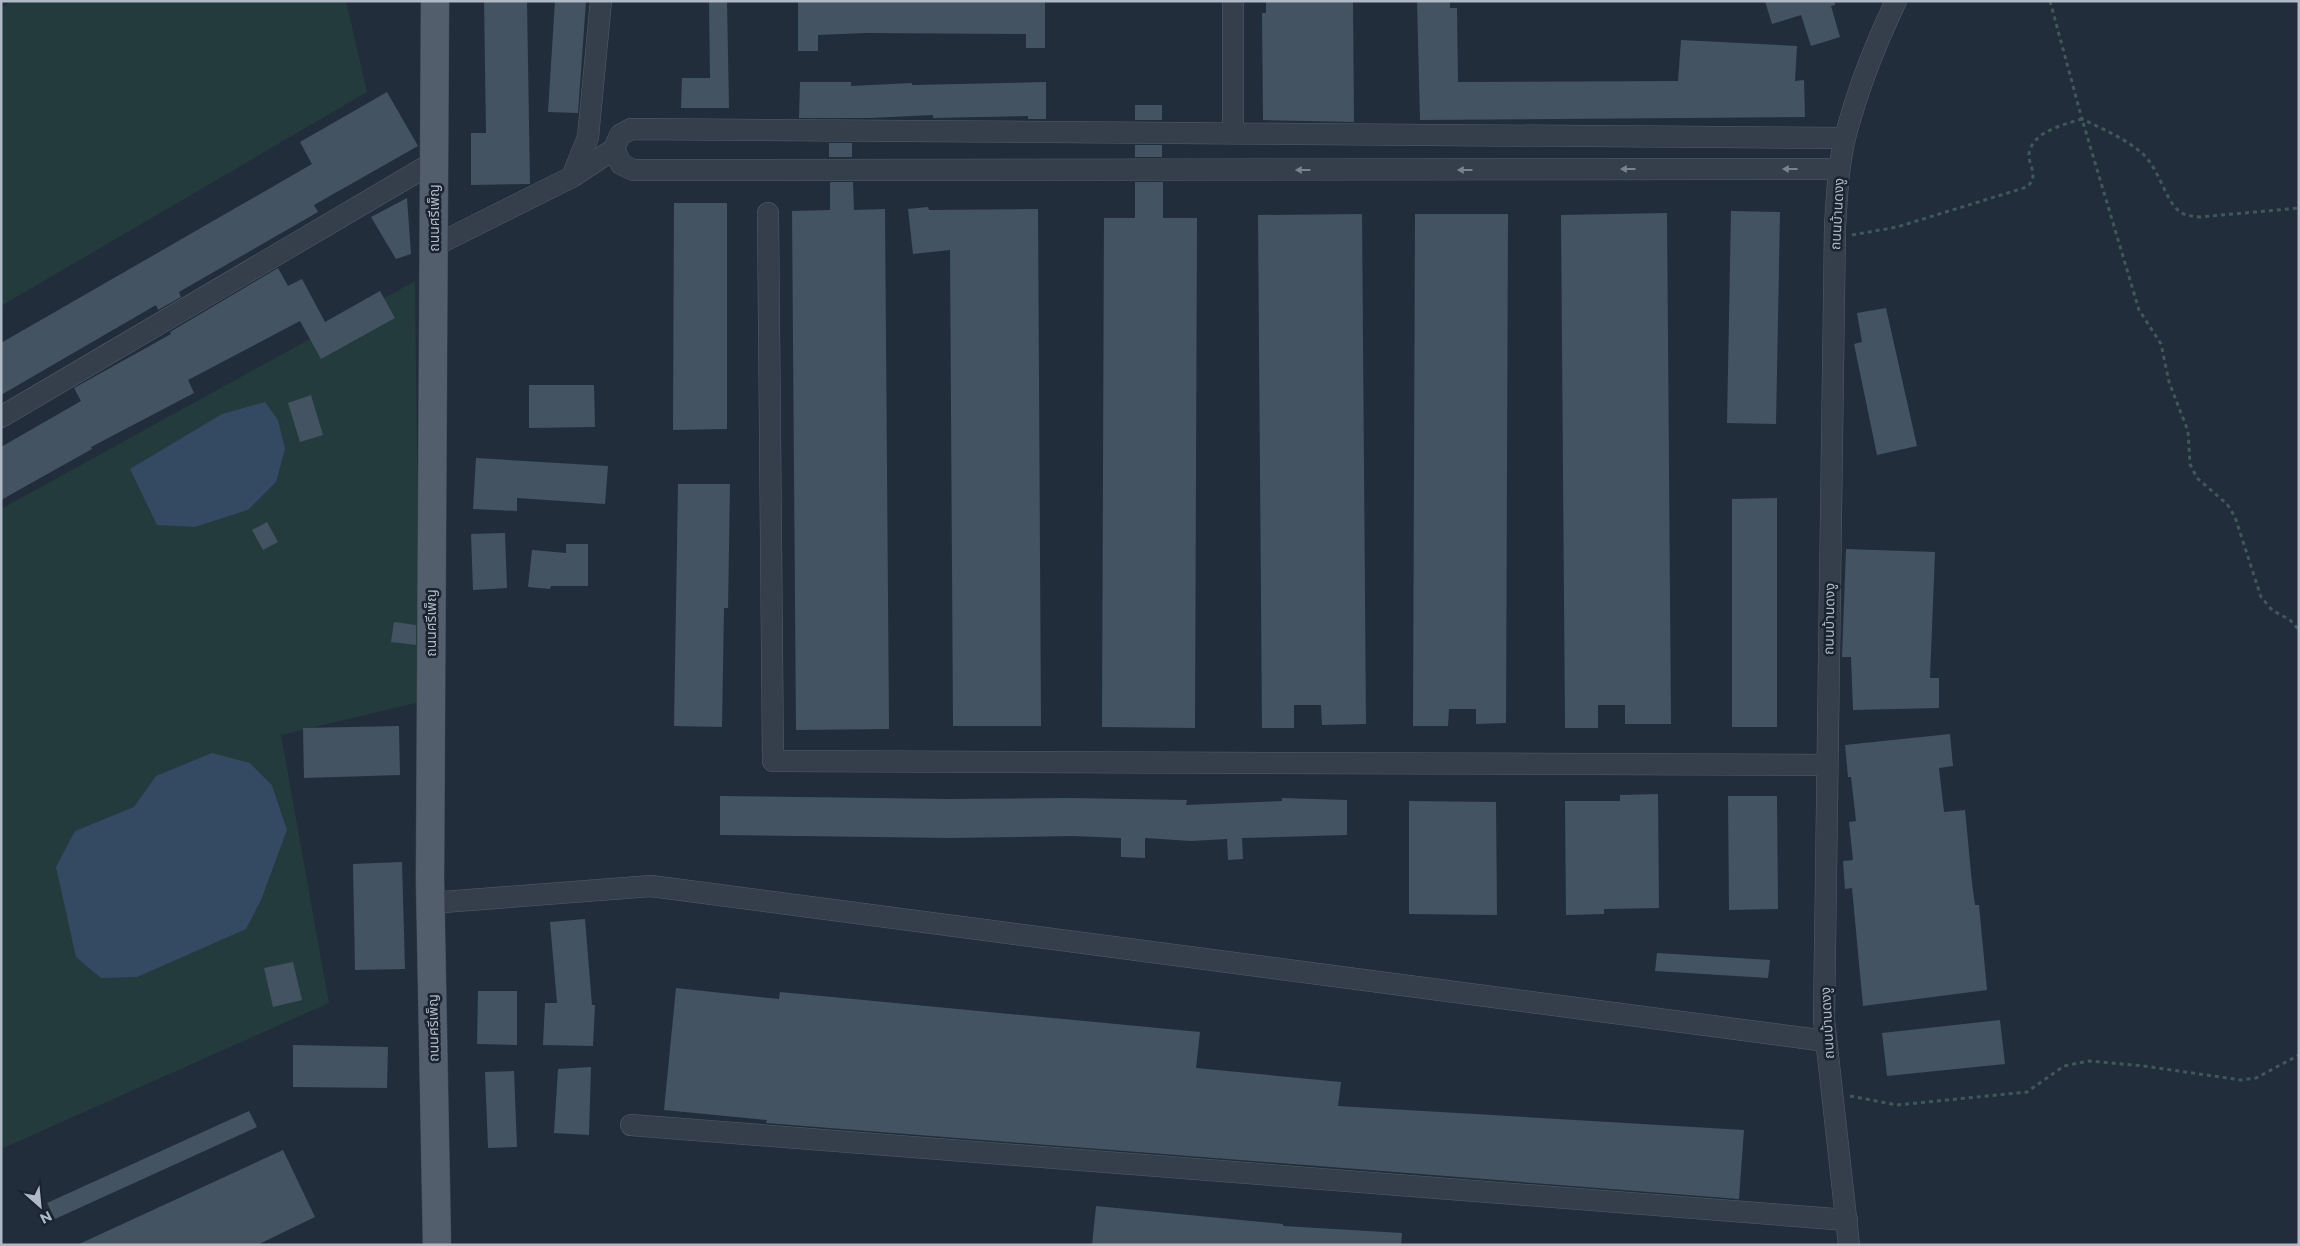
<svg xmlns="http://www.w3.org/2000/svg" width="2300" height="1246" font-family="Montserrat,'Noto Sans Thai',sans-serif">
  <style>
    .green { fill: #233b3c; fill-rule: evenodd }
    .water { fill: #344a63 }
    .building { fill: #445362 }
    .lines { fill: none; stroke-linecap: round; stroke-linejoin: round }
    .minor-casing { stroke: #535d69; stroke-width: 22 }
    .major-casing { stroke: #3e4854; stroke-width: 29 }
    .path { stroke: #405859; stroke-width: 3; stroke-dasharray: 4 4; stroke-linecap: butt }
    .minor { stroke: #353f4b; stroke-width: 21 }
    .major { stroke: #525e6b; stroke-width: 28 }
    .oneway { fill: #79838f }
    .labels { text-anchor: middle; stroke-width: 5; stroke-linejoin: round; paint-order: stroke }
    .street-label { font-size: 14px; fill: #b0bac7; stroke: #1a2430 }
  </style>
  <rect width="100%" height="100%" fill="#212d3b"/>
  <path class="green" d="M12,1H346L367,92L1,306V8Z
    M415,281L420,702L281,735L329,1003L1,1149V509ZM276,482L248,510L195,527ZM250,763L272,784L287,830L75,831Z"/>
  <path class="water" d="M265,402L278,420L285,449L276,482L248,510L195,527L157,525L130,469L222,414Z
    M212,753L250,763L272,785L287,830L261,900L246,929L137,977L101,978L76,957L56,867L75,831L134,807L156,776Z"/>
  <path class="building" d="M484,1H527L530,184L471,185V133H486Z
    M555,1H586L578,113L548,112Z
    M709,1H727L729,108H681L682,78H710Z
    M798,1H1045V48H1026V34L865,33L818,35V51H798Z
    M1266,1H1353L1354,122L1263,120L1262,13H1266Z
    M1417,1H1450V8H1457L1458,82L1678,81L1681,40L1797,46L1795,81L1804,80L1805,117L1420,120Z
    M1765,1H1835V5L1831,6L1840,37L1811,46L1801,15L1772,24Z
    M800,82H851V86L912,83V85L1046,82V119H1028V116L933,118V115L870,118H799Z
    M387,92L418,146L314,205L318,212L179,292L181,297L158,310L156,305L1,395V343L312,164L300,142Z
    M1135,105H1162V120H1135Z
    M829,143H852V157H829Z
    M1135,145H1162V157H1135Z
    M830,182H853L854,210L885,209L889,729L796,730L792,211L830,210Z
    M1135,182H1163V218H1197L1195,728L1102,727L1104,218H1135Z
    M407,198L411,254L396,259L371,217Z
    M674,203H727V429L673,430Z
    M928,207L929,210L1038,209L1041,726H953L950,250L913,254L908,209Z
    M1731,211L1780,212L1776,424L1727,423Z
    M1667,213L1671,724H1625V705H1598V728H1565L1561,215Z
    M1362,214L1366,724L1322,725L1321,705H1294V728H1262L1258,215Z
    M1415,214H1508L1506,723L1476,724V709H1449L1448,726H1413Z
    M278,268L288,286L302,279L325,322L380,291L395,318L321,359L300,321L188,380L194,393L91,447L92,449L1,500V447L81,401L74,388L171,334L170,332Z
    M1886,308L1917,446L1877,455L1854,344L1862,342L1857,313Z
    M529,385H594L595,427L529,428Z
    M311,395L323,435L300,442L288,403Z
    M476,458L608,466L605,504L517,498V511L473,509Z
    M678,484H730L728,608H724L722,727L674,726Z
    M1777,498V727H1732V499Z
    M267,522L278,542L263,550L252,530Z
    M505,533L507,588L473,590L471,534Z
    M566,544H588V586H551L550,589L528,587L532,550L566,553Z
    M1846,549L1935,552L1930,678H1939V708L1853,710L1851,657H1842Z
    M394,622L416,625V645L391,642Z
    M399,726L400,775L304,778L303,728Z
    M1950,734L1953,766L1939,768L1944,812L1965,810L1972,883L1975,905H1979L1987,990L1863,1006L1852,888L1845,889L1843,861L1853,860L1849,822L1856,821L1851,777H1848L1845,745Z
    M1658,794L1659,908L1604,909V914L1566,915L1565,801H1620V795Z
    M720,796L950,799L1069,798L1187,800L1186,805L1282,801V798L1347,800V835L1242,838L1243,859L1228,860L1227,839L1191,841L1145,838V858L1121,857V838L1073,836L950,838L720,835Z
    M1728,796H1777L1778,909L1729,910Z
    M1409,801L1496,802L1497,915L1409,914Z
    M402,862L405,969L355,970L353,864Z
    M585,919L592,1005H595L593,1046L543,1045L545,1003H557L550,922Z
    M1657,953L1770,960L1768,978L1655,971Z
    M293,962L302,1000L273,1007L264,968Z
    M676,988L779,999L780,992L1200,1032L1196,1068L1341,1082L1338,1106L1744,1130L1739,1199L766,1123L767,1120L664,1110Z
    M478,991H517V1045L477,1044Z
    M2000,1020L2005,1064L1887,1076L1882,1033Z
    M293,1045L388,1047L387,1088L293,1087Z
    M591,1067L589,1135L554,1133L558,1069Z
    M514,1071L517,1147L488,1148L485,1072Z
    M249,1111L257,1127L55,1219L47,1203Z
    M283,1150L315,1217L257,1245H77Z
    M1096,1206L1283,1224V1226L1402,1233L1401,1245H1092Z"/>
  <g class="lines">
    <defs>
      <path id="minor" d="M1233,1V133
        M1839,169L633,170L621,164L614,149L620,135L631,129L1845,138
        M572,177L614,149
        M768,213L773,761L1827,765
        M434,246L572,177L588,137L601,1
        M1,417L434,162
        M430,903L651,886L1826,1041
        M631,1125L1847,1220
        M1849,1245L1824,1020L1835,226C1837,197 1838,167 1845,138C1857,91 1875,45 1896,1"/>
      <path id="major" d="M435,1L430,880L437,1245"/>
    </defs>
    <use href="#minor" class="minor-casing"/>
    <use href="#major" class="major-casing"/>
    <path class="path" d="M2050,1L2082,119C2103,129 2126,139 2143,154C2159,169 2166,201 2178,210C2184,216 2191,216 2200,217L2299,208
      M1852,235L1897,227L2027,187C2042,173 2023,162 2031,147C2039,130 2066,124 2082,119L2139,310L2161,344L2169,382L2188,431L2190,464L2197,478L2227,504L2235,517L2261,597L2272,610L2290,620L2299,630
      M1850,1096L1897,1105L2027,1092L2064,1066L2089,1061L2144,1066L2241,1080L2256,1078L2299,1055"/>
    <use href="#minor" class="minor"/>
    <use href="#major" class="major"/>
  </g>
  <defs><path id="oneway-solid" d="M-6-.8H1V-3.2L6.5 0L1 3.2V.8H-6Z" transform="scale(1.25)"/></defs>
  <g class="oneway">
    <use href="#oneway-solid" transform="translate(1628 169) rotate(180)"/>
    <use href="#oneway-solid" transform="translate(1790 169) rotate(180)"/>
    <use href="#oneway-solid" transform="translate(1303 170) rotate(180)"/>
    <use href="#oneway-solid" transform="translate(1465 170) rotate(180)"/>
  </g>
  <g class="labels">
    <g class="street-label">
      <text transform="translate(1837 214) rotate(-87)" y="5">ถนนบ้านดงงู</text>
      <text transform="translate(434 218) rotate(-90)" y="5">ถนนศรีเพ็ญ</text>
      <text transform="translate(1829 619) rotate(-89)" y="5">ถนนบ้านดงงู</text>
      <text transform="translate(431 623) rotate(-90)" y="5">ถนนศรีเพ็ญ</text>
      <text transform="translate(1827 1023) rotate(-93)" y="5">ถนนบ้านดงงู</text>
      <text transform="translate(433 1028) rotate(-91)" y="5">ถนนศรีเพ็ญ</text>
    </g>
  </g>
  <rect width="2300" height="1246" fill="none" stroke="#b0bac7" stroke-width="5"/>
  <g transform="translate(40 1206) rotate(153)" stroke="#1a2430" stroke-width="4" paint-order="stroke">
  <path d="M0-4L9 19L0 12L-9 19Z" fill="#b0bac7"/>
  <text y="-8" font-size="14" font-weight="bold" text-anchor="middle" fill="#b0bac7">N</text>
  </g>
</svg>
